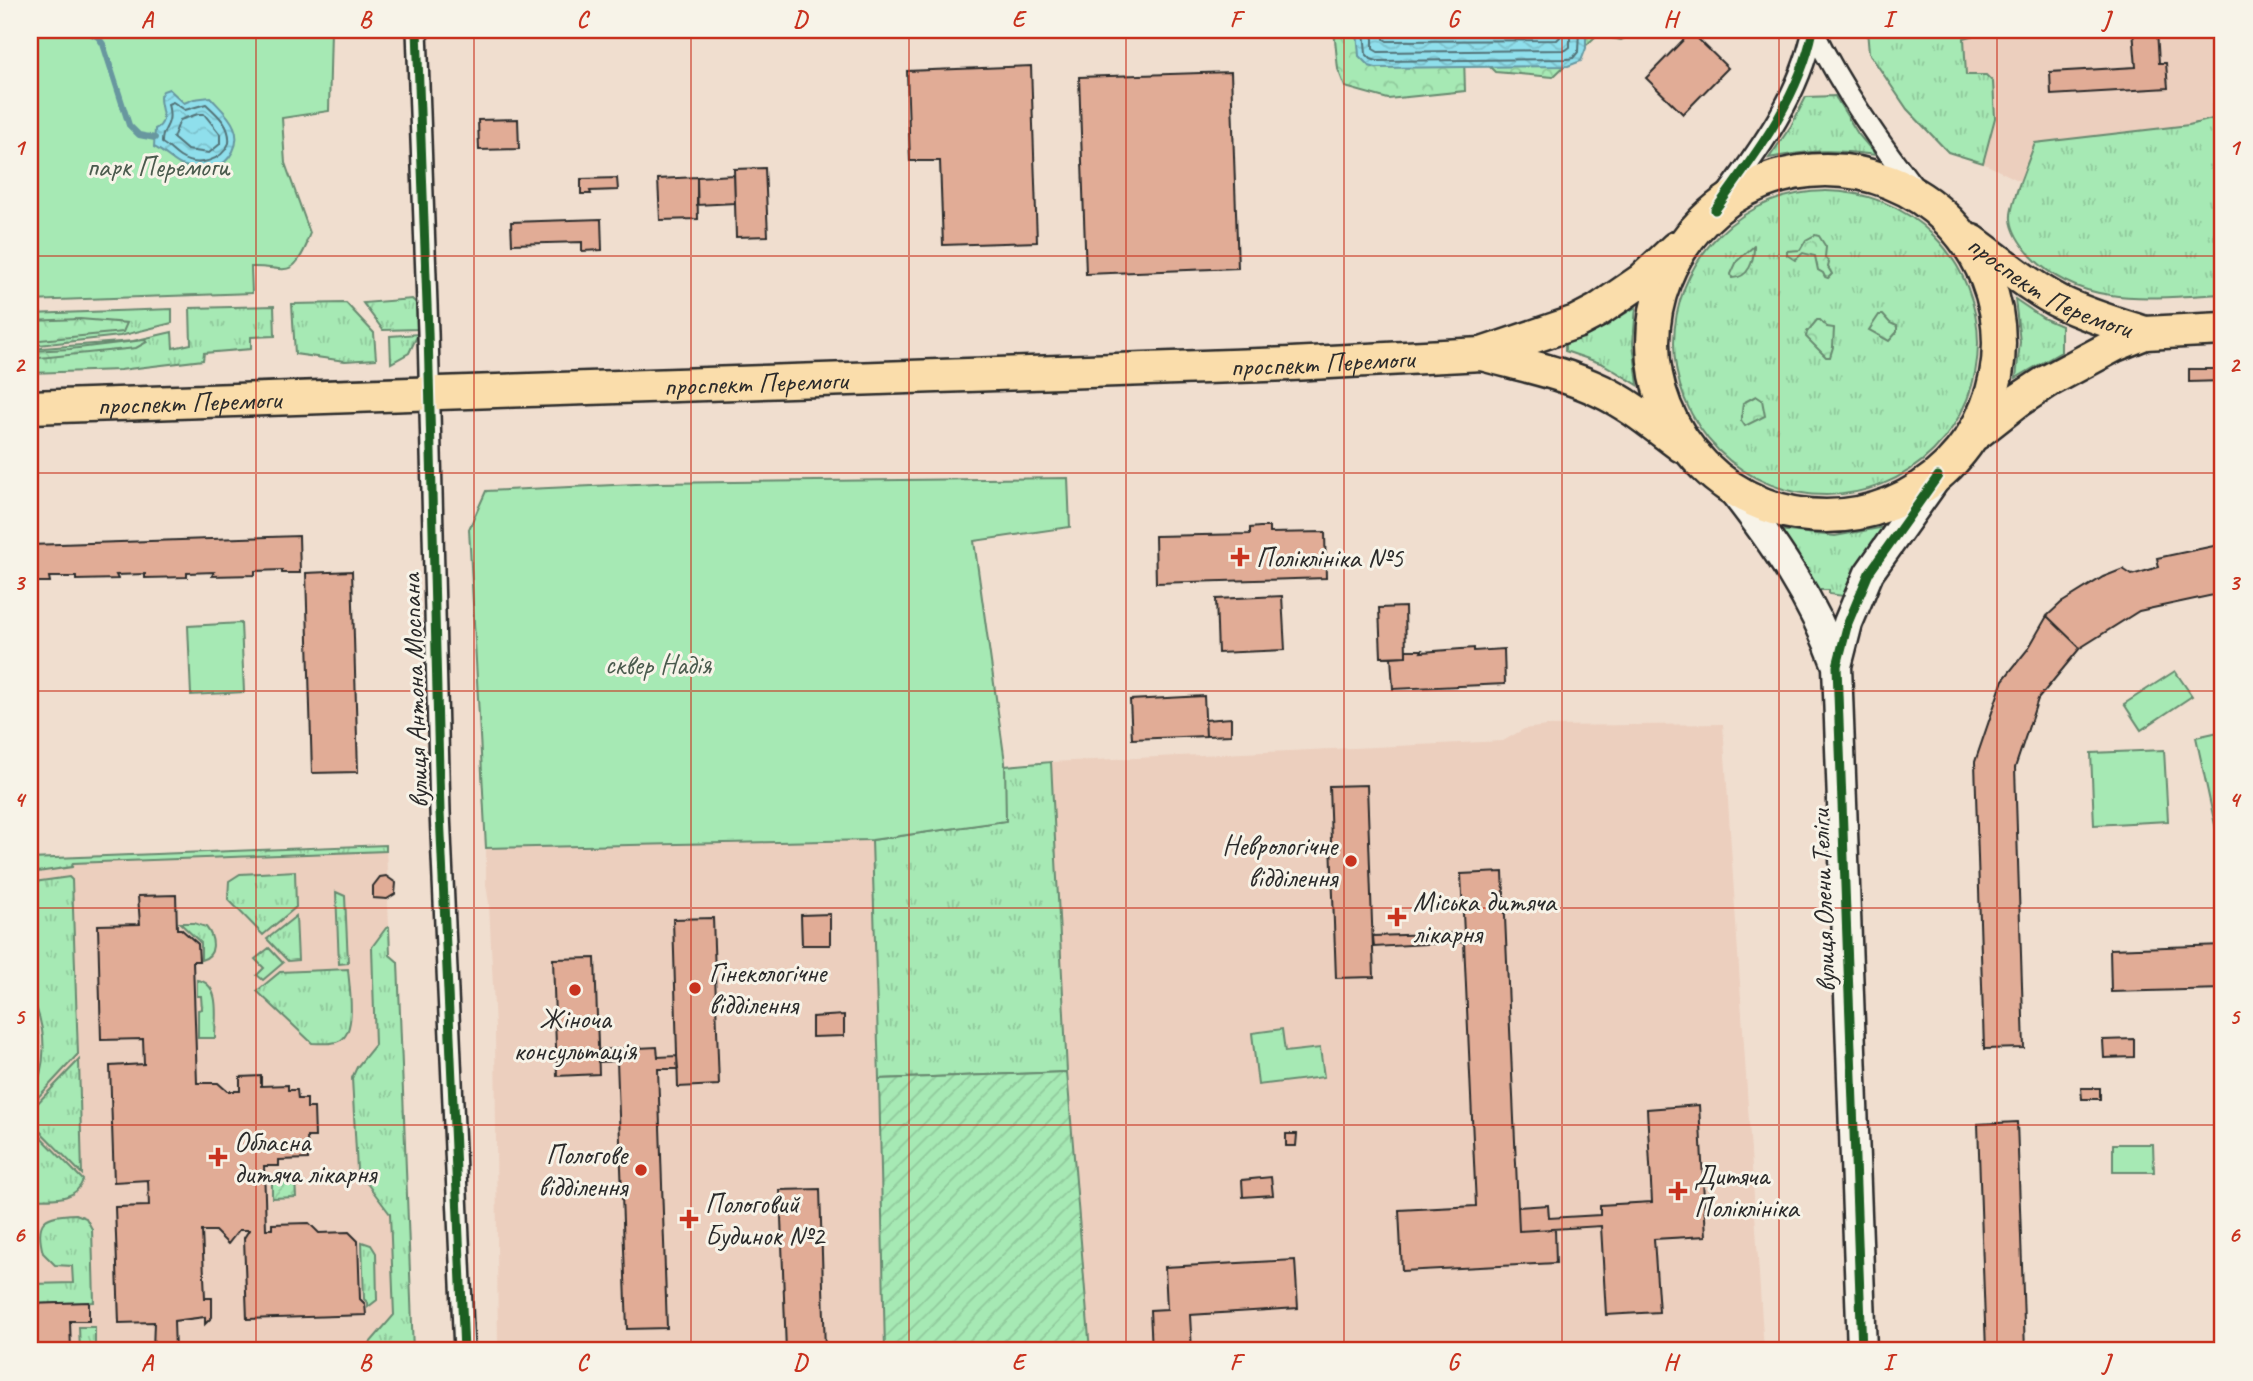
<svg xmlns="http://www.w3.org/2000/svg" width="2253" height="1381" font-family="Caveat,sans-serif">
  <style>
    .built { fill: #eccfbe }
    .grass { fill: url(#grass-tufts); stroke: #688a70; stroke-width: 2 }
    .forest { fill: url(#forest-crowns); stroke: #688a70; stroke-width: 2 }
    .park { fill: #a6e9b4; stroke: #688a70; stroke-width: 2 }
    .garden { fill: url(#garden-furrows); stroke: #688a70; stroke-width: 2 }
    .water { fill: url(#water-waves); stroke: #67979f; stroke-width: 2 }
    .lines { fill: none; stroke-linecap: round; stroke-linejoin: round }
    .shore { stroke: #537378; stroke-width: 2 }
    .stream { stroke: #67979f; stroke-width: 6 }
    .building { fill: #e1ac96; stroke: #2b2b2b; stroke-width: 2 }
    .street-casing { stroke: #2b2b2b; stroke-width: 24 }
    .secondary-casing { stroke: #2b2b2b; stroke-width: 33 }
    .primary-casing { stroke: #2b2b2b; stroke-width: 37 }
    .street { stroke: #f7f3e8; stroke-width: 19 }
    .secondary { stroke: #f7f3e8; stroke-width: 28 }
    .primary { stroke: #faddab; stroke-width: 32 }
    .cycleway-casing { stroke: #f7f3e8; stroke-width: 13 }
    .cycleway { stroke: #1b5e20; stroke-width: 9 }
    .grid { fill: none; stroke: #c8321e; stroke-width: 2; stroke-opacity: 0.55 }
    .poi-dot { fill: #c8321e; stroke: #f7f3e8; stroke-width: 2.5 }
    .labels { text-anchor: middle; stroke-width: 6; stroke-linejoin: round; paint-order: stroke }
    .park-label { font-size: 28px; fill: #4a5a4d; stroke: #f7f3e8 }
    .street-label { font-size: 28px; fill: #2b2b2b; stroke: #f7f3e8 }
    .poi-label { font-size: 28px; fill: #2b2b2b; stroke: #f7f3e8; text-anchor: start }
    .neatline { fill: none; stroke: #c8321e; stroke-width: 2.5 }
    .grid-label { font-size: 23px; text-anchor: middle; font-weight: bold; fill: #c8321e }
  </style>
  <defs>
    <pattern id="grass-tufts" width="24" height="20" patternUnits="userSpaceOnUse" patternTransform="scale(1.75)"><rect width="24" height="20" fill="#a6e9b4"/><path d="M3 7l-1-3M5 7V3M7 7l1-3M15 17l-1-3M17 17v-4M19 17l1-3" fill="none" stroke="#8fc89b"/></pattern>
    <pattern id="forest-crowns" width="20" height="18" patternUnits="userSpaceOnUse" patternTransform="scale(1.75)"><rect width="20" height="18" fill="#a6e9b4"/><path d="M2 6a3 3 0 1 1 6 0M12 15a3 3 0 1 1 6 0" fill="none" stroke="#8fc89b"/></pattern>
    <pattern id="garden-furrows" width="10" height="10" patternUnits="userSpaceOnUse" patternTransform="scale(1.75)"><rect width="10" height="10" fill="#a6e9b4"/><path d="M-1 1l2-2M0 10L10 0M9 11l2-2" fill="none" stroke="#8fc89b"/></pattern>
    <pattern id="water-waves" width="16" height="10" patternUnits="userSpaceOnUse" patternTransform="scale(1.75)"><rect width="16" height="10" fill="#8fdfec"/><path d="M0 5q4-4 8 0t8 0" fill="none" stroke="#7cc0cb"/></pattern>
  </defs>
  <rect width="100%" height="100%" fill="#f0decf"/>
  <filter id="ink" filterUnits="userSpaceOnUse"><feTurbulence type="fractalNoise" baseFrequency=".0143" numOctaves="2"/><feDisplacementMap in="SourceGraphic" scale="14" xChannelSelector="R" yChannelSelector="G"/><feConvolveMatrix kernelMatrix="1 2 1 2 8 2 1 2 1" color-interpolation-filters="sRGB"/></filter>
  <g filter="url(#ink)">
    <path class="built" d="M1970,30H2211L2212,119L2189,125L2036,143L2022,182L1983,163L1995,118L1966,75L1964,38L1972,36L1973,33Z
      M1723,724L1764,1351H1088L1075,1219L1051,762L1503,741L1524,729L1547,726Z
      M872,840L885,1351H498L495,1028L489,904L486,884V848Z
      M386,845L390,955L398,962L413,1351H30V859Z"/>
    <path class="grass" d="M1867,30H1970L1973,33L1972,36L1964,38L1966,75H1986L1993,82L1995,118L1983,163L1948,152L1907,109L1869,53Z
      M1835,96L1858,134L1876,155C1834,149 1810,150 1769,158L1791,126L1806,97Z
      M2212,119H2223V294C2157,297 2082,310 2031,256C2022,246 2012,233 2011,219C2009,205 2030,158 2035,143L2189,125Z
      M1674 343a152 152 0 1 1 304 0a152 152 0 1 1-304 0Z
      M412,299L416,303L418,329L383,330L363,303Z
      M2015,299L2043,318L2061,326V352L2016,378L2020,342Z
      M346,303L374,333L376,359L345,361L295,354L292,304Z
      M274,306L275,336L251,337V349L204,353L203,360L120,370L30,373V349L133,341L172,332L173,348L191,344L190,308Z
      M1636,307L1633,343L1638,385L1603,364L1565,351V343L1606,325Z
      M172,309V323L120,336L30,346V314Z
      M418,334L409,353L391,363L390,336Z
      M1885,527L1864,557L1843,596L1829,594V590H1818L1807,569L1778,530L1835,536Z
      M1051,762L1067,1072L879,1079L872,840L1005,821V766Z
      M386,845V851L73,863L72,867L30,873V859Z
      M295,871L296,907L263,935L228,899L229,881L240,874Z
      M69,877L72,880L78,1054L30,1106V1100C49,1064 47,1028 30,993V887L34,882Z
      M336,892L345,896L348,963L339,964Z
      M296,916L298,960L288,961L267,939Z
      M180,923H194L206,927C215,938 217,956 201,960V943Z
      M389,927L390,955L398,962L413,1351H363L394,1315L390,1214L357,1170L352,1078L357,1067L375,1045L372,947L386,928Z
      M269,948L283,963L263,980L257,975L264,968L255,959Z
      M348,969C349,985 357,1030 341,1040C333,1045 321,1043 312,1043L257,991L280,972Z
      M197,980C222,983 215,1019 215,1038H198V1010L202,1009L201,996H197Z
      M30,1005C42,1031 41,1062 30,1087Z
      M79,1060L82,1174L30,1121V1111Z
      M30,1126L83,1180C75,1203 50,1198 30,1199Z
      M76,1214L86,1218L92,1229L94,1302L32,1304V1284L73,1283L72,1266L55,1265L43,1253C34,1219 45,1215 76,1214Z
      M362,1242L371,1245L376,1253L377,1300L368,1307V1303L364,1299Z
      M79,1327H95V1351H80Z
      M302,1343V1351H176V1347Z"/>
    <path class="forest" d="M1334,30H1370L1464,56L1465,91L1388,99L1345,87L1338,69Z
      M1545,30H1641L1621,40L1597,35L1553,77L1495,72L1480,57Z
      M1815,235L1819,236L1826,247L1825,257L1829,263L1828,267L1832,274L1828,278L1825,277L1823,273L1818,270L1815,256L1803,253L1795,260L1787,255V251L1800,250L1806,240Z
      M1754,246C1754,261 1749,278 1732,278L1731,274L1737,261Z
      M1879,315H1883L1890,323L1897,326V332L1889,341L1869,330Z
      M80,319L127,323L123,332L30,341V321Z
      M1817,320H1820L1827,327L1834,328L1833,347L1830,357H1826L1806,337L1807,332Z
      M144,340L147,342L136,348L30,359V351L70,349Z
      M1756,396L1762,400L1765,416L1745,426L1741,420L1743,403Z"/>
    <path class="park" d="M30,30H331L329,111L282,118L285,163L310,233L306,243L307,244C291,281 284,266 251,267L252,293L30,301Z
      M1068,478L1070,527L974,541L1005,762L1006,821L872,840L486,848L469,529L486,491L657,483Z
      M241,623L244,692L191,695L188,626Z
      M2175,671L2192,696L2141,730L2124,704Z
      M2223,731V856L2222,857L2196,737Z
      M2164,750L2168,821L2094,825L2091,753Z
      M1282,1029L1285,1052L1320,1048L1324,1077L1258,1085L1252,1033Z
      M2113,1144H2153L2154,1172H2113Z"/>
    <path class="garden" d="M1067,1072L1090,1351H885L879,1079Z
      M272,1179H295L296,1197L272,1198Z"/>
    <path class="water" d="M1357,30H1586V48L1581,61L1568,66L1376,68L1369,66L1359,56Z
      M169,89L184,103L194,99L210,97C219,107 230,116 234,127C241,143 231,162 214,168C205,171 191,168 181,165C175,163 163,151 154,147L155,129C170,122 159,109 160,96L163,91Z"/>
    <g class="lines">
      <path class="shore" d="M1364,30L1366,54L1371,59L1377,61L1567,59L1573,58L1578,52L1579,30
        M1373,30V49L1378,52L1566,50L1570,47V30
        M1384,30V39L1387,41L1557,40L1560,37V30
        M173,102L185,110L206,104C218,115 231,126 229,143C222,161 197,168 180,157C174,153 169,147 162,143C161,127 174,128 168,104Z
        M198,114H204L220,134V144L209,153L187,150L173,138L180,120Z"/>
      <path class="stream" d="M84,30L98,37L103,44L129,125L139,135L155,138"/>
    </g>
    <path class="building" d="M2133,30H2157L2159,63H2166L2168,88L2051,95L2050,72L2136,67Z
      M1691,32L1728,68L1683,114L1646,78Z
      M1031,66L1037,242L943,245L940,161H910L907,71Z
      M1231,72L1238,268L1086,274L1079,77Z
      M518,119L519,149L479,150L478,120Z
      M765,168L768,236L736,237L734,169Z
      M734,175L735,203L697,205V177Z
      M697,177L698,219L660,220L658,179Z
      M617,178L618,190L590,191L591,194H581V179Z
      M601,219L602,250L582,251V242L512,244L511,222Z
      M2189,369H2223V381L2189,382Z
      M1260,527H1269V533L1325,532L1326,578L1156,583L1155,536L1250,534V528Z
      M299,536L300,573H282V570L255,571V575L212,576L214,572L187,573V577L145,578V574L116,575L118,579L76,580V577H49L50,582H30V545Z
      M2223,544V593L2139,611L2080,648L2047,616L2061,603L2103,577L2123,569L2132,575L2159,567L2157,558Z
      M352,571L358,772L312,773L306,573Z
      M1282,596L1285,650L1218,653L1216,599Z
      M1405,607L1406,656L1381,657L1379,608Z
      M2047,616L2080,648L2038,699L2015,768L2024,1048L1984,1049L1975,762L2003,680L2028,649Z
      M1474,648V651L1504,649L1505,684L1393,689L1391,657L1406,656V650H1422L1421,652Z
      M1204,696L1206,736L1132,739L1130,700Z
      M1231,718V735L1206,736L1205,720Z
      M1367,785L1374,977L1336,978L1329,786Z
      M1503,872L1519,1231L1555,1229L1556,1263L1402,1271L1399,1210L1476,1206L1464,942L1374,947L1373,936L1464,933L1461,874Z
      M386,876L396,883L395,894L387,899L373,898V886L380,877Z
      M176,895L177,929H181L198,944L199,961H193L197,1083H218L227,1091H240V1077L261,1076V1086L288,1085V1090H297L298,1099H307V1108H314L315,1137H307L308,1159L279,1160V1166H264L266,1229H272V1224L309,1223L319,1233L349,1232L358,1241L360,1299L365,1304L366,1315L247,1319L244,1238L249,1230H239L228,1244L215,1231H202L205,1298H212V1317L205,1324V1317L174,1321L175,1351L153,1350L154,1322L119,1323L115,1207L149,1206L148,1180L114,1182L110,1066L144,1064L143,1039L101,1040L98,925L140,924L138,896Z
      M830,914V945H802L801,915Z
      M713,918L719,1085L678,1087L673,919Z
      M2223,945V989L2111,992L2110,949Z
      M595,958L599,1074L557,1076L553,959Z
      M844,1015V1036L812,1037V1017Z
      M2134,1039V1057L2104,1058L2103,1040Z
      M657,1047L658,1057L677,1056L678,1069H658L667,1328L627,1329L617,1061L598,1062V1050Z
      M2081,1088H2100V1099H2082Z
      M1699,1105L1706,1236L1654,1239L1659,1312L1606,1315L1601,1226L1519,1231L1518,1207L1548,1205L1549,1218L1600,1215V1205L1652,1202L1647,1109Z
      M2017,1122L2025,1351H1986L1978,1124Z
      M1286,1134H1297L1296,1146H1286Z
      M1271,1177L1273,1195L1243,1197L1242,1180Z
      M820,1189L825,1351H786L780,1190Z
      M1295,1260L1298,1308L1190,1315L1192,1351H1152L1150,1310L1167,1309L1165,1267Z
      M30,1291V1304L89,1302V1321H70L71,1351H30Z"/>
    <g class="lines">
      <defs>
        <path id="street" d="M417,30L428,332L440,812L464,1351
          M1813,30C1843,91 1881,145 1923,199
          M1715,210C1756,154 1799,99 1813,30"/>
        <path id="secondary" d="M1730,487C1774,543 1813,599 1837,666
          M1862,1351L1837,666L1848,623L1869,573L1938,476"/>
        <g id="primary">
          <circle cx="1826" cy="343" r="173"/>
          <path id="s1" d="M1972,241C2001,262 2030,287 2062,303C2089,316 2117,324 2145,333"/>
          <path d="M1482,354C1522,365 1564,373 1601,391C1631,405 1656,427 1682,446"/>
          <path id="s2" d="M30,407L1291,364L1482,354L1576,322L1597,311L1642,280L1676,248"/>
          <path d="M1977,433L2019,400L2048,381L2115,345L2145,333L2223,329"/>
        </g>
      </defs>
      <use href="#street" class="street-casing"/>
      <use href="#secondary" class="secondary-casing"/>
      <use href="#primary" class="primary-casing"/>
      <use href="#street" class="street"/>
      <use href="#secondary" class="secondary"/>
      <use href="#primary" class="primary"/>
      <defs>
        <path id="cycleway" d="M417,30L428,332L440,812L464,1351
          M1715,210C1756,154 1799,99 1813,30
          M1862,1351L1837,666L1848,623L1869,573L1938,476"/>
      </defs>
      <use href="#cycleway" class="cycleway-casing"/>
      <use href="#cycleway" class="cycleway"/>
    </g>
  </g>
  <path class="grid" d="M256,30V1351M474,30V1351M691,30V1351M909,30V1351M1126,30V1351M1344,30V1351M1562,30V1351M1779,30V1351M1997,30V1351M30,256H2223M30,473H2223M30,691H2223M30,908H2223M30,1125H2223"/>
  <g class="poi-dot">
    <path d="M1236.5 546.5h7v7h7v7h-7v7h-7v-7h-7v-7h7z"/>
    <circle cx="1351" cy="861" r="7"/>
    <path d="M1393.5 906.5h7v7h7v7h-7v7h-7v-7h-7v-7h7z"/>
    <circle cx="695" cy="988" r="7"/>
    <circle cx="575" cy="990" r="7"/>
    <path d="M214.5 1146.5h7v7h7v7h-7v7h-7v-7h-7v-7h7z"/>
    <circle cx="641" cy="1170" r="7"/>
    <path d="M1674.5 1180.5h7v7h7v7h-7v7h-7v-7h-7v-7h7z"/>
    <path d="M685.5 1208.5h7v7h7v7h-7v7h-7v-7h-7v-7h7z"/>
  </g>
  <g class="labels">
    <g class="park-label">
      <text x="158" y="176">парк Перемоги</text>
      <text x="658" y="674">сквер Надія</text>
    </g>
    <g class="street-label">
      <text dy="10" stroke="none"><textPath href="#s1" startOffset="91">проспект Перемоги</textPath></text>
      <text dy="10" stroke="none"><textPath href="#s2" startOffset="1293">проспект Перемоги</textPath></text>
      <text dy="10" stroke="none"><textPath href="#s2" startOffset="726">проспект Перемоги</textPath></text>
      <text dy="10" stroke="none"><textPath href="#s2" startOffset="159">проспект Перемоги</textPath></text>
      <text transform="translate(414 691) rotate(-92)" y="10">вулиця Антона Моспана</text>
      <text transform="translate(1822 901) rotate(-92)" y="10">вулиця Олени Теліги</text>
    </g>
    <g class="poi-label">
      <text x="1256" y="567">Поліклініка №5</text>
      <text x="1337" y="855" text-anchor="end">Неврологічне<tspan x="1337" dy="32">відділення</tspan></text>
      <text x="1413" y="911">Міська дитяча<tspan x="1413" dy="32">лікарня</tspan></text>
      <text x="709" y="982">Гінекологічне<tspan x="709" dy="32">відділення</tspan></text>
      <text x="575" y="1028" text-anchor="middle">Жіноча<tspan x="575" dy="32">консультація</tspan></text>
      <text x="234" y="1151">Обласна<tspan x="234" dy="32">дитяча лікарня</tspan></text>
      <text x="627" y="1164" text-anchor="end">Пологове<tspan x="627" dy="32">відділення</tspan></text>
      <text x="1694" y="1185">Дитяча<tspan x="1694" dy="32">Поліклініка</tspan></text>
      <text x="705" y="1213">Пологовий<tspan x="705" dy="32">Будинок №2</tspan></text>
    </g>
  </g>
  <rect width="2253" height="1381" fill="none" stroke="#f7f3e8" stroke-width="77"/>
  <rect x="38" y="38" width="2176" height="1304" class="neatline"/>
  <g class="grid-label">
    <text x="147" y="27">A</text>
    <text x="365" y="27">B</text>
    <text x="582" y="27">C</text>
    <text x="800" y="27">D</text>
    <text x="1018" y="27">E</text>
    <text x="1235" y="27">F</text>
    <text x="1453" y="27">G</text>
    <text x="1670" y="27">H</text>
    <text x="1888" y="27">I</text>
    <text x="2106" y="27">J</text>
    <text x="19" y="155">1</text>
    <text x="2234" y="155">1</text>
    <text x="19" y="372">2</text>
    <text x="2234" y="372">2</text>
    <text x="19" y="590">3</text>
    <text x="2234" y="590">3</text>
    <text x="19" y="807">4</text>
    <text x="2234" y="807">4</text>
    <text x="19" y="1024">5</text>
    <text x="2234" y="1024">5</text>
    <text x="19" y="1242">6</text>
    <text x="2234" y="1242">6</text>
    <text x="147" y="1370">A</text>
    <text x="365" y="1370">B</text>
    <text x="582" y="1370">C</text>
    <text x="800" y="1370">D</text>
    <text x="1018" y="1370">E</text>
    <text x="1235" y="1370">F</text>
    <text x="1453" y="1370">G</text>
    <text x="1670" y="1370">H</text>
    <text x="1888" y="1370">I</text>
    <text x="2106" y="1370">J</text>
  </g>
</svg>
